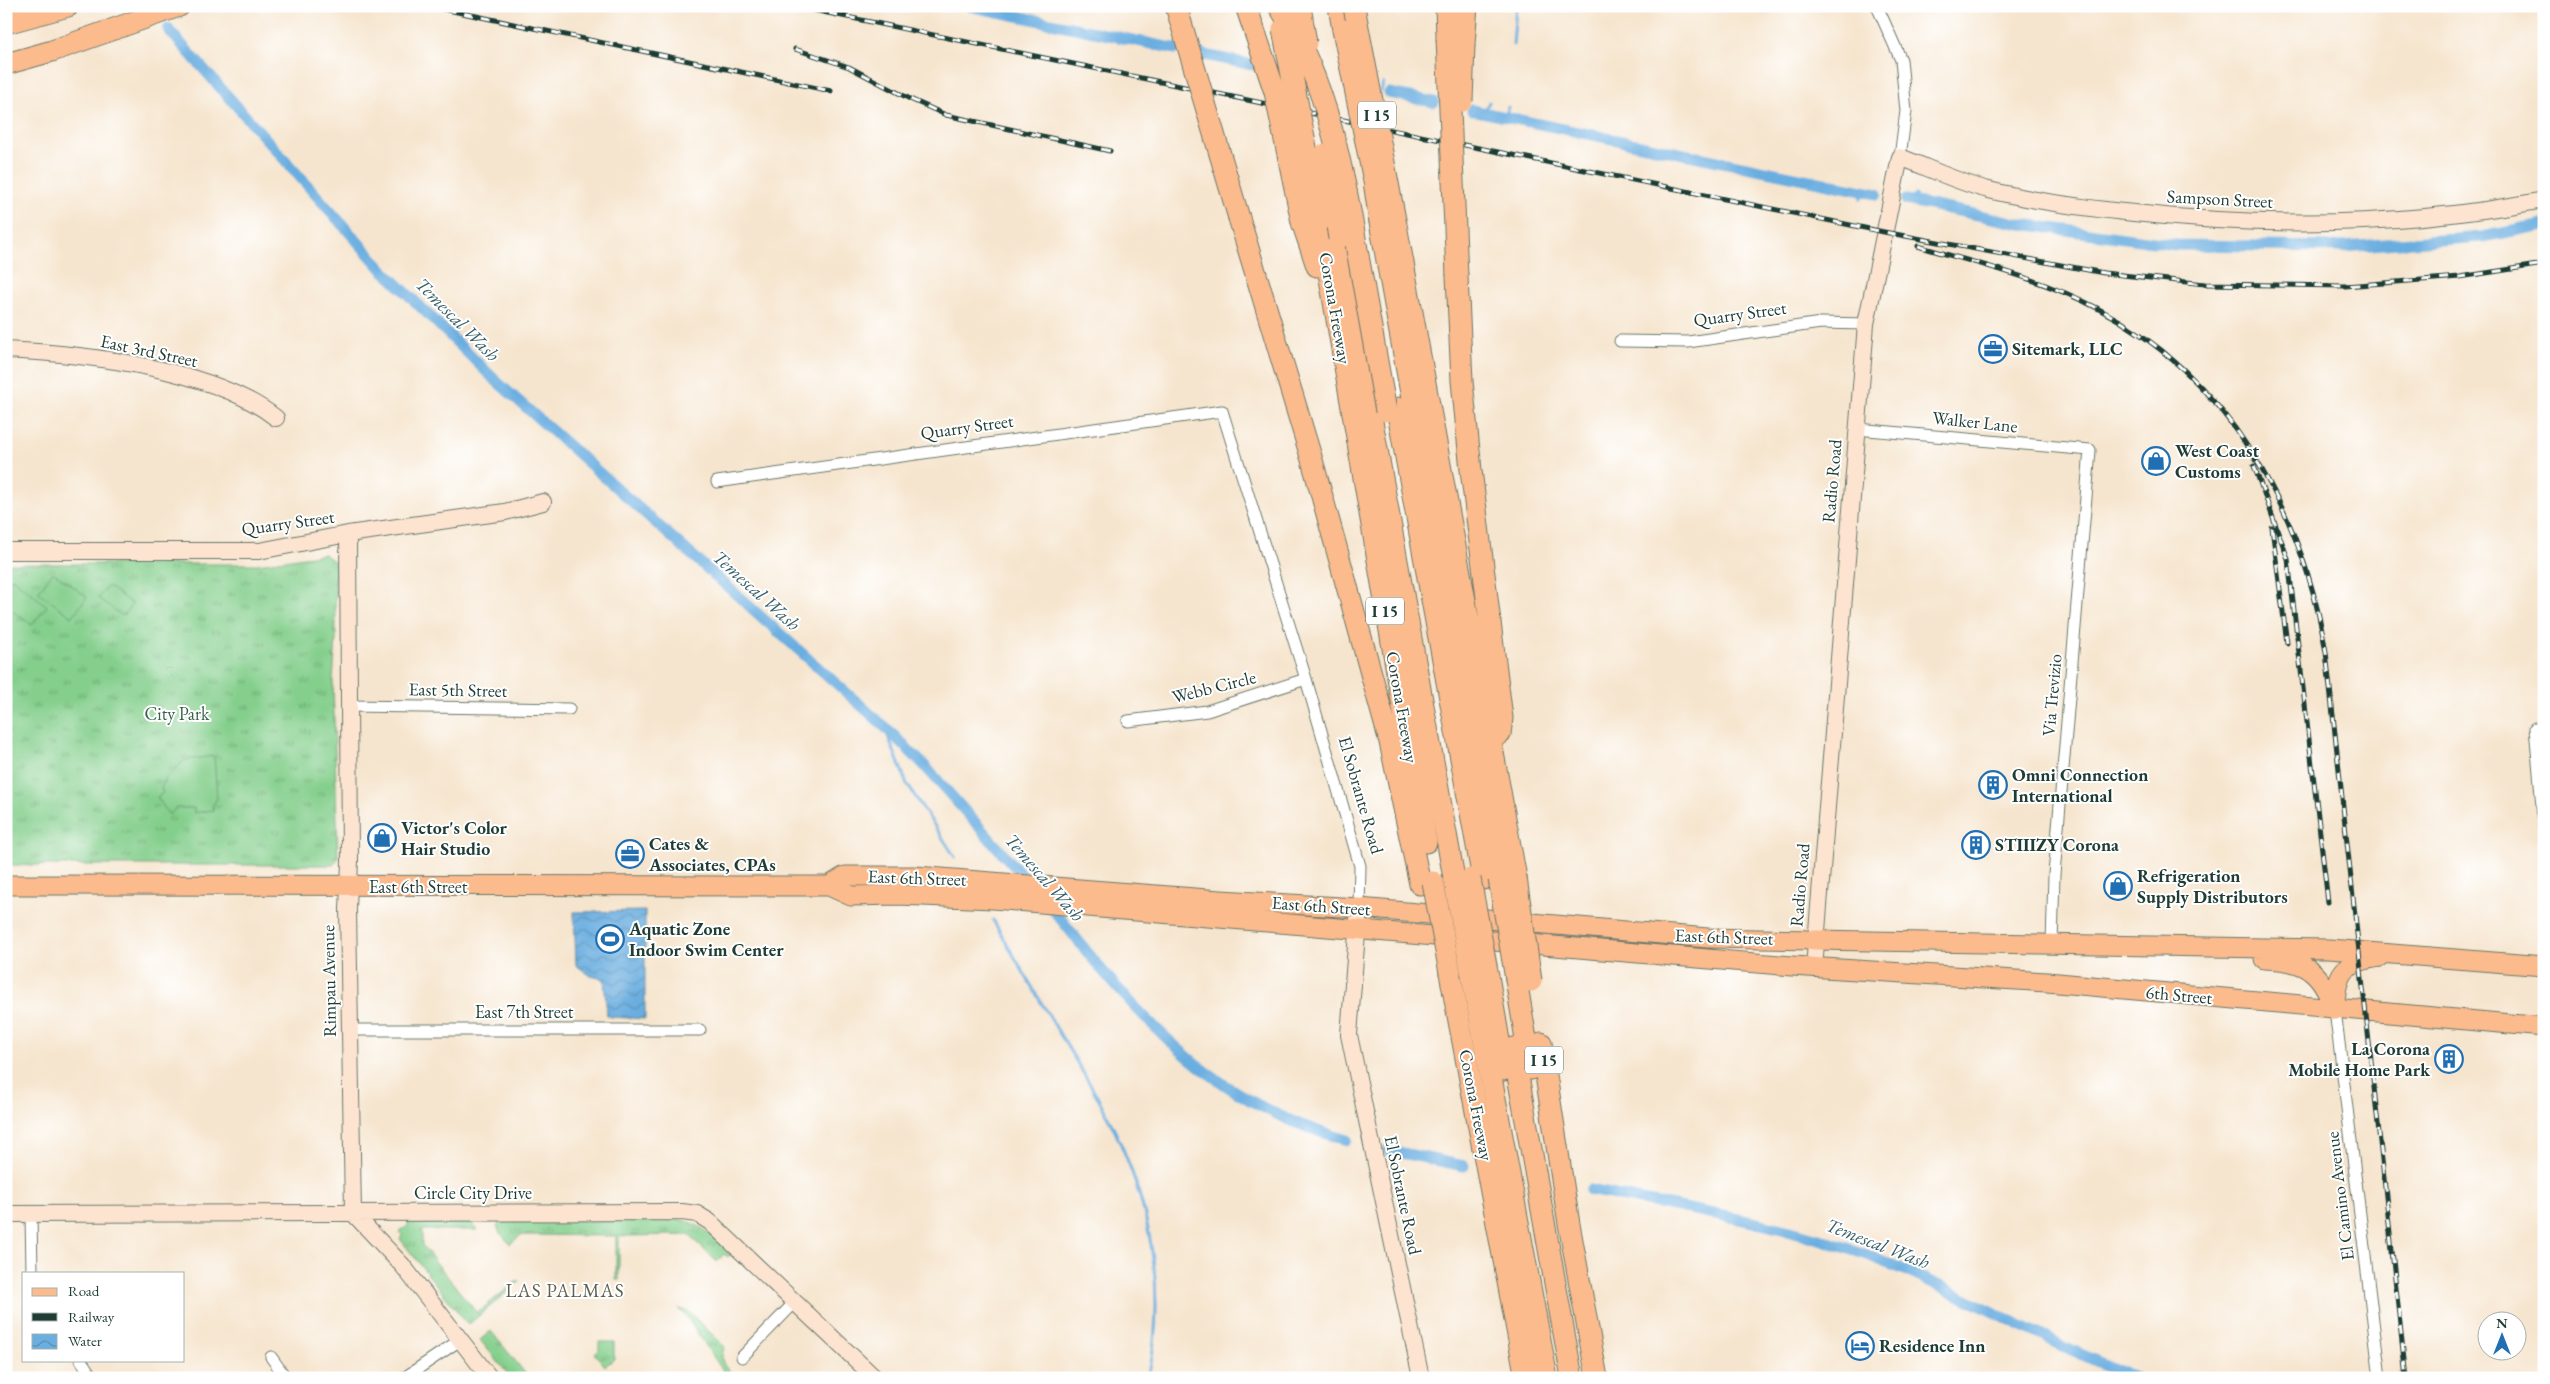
<svg xmlns="http://www.w3.org/2000/svg" width="2550" height="1384" font-family="'EB Garamond',serif">
  <style>
    .grass { fill: url(#grass-tufts); stroke: #528660 }
    .garden { fill: #84cf8c; stroke: #528660 }
    .water { fill: url(#water-waves); stroke: #45768a }
    .lines { fill: none; stroke-linecap: round; stroke-linejoin: round }
    .stream { stroke: #6baee0; stroke-width: 3 }
    .canal { stroke: #6baee0; stroke-width: 11 }
    .street-casing { stroke: #6a786a; stroke-width: 13 }
    .secondary-casing { stroke: #6a786a; stroke-width: 18 }
    .primary-casing { stroke: #6a786a; stroke-width: 21 }
    .highway-casing { stroke: #6a786a; stroke-width: 23 }
    .street { stroke: #fff; stroke-width: 11 }
    .secondary { stroke: #fde4d1; stroke-width: 16 }
    .primary { stroke: #fbbb8d; stroke-width: 19 }
    .highway { stroke: #fbbb8d; stroke-width: 21 }
    .rail-casing { stroke: #1f3d34; stroke-width: 5 }
    .rail { stroke: #fff; stroke-width: 3; stroke-dasharray: 9; stroke-linecap: butt }
    .highway-bridge-casing { stroke: #6a786a; stroke-width: 23; stroke-linecap: butt }
    .highway-bridge { stroke: #fbbb8d; stroke-width: 21 }
    .labels { text-anchor: middle; stroke-width: 4; stroke-linejoin: round; paint-order: stroke }
    .shield { fill: #fff; stroke: #627771; stroke-width: 1 }
    .shield-label { font-size: 16px; font-weight: bold; fill: #1f3d34 }
    .street-label { font-size: 18px; fill: #1f3d34; stroke: #fff }
    .poi-label { font-size: 18px; font-weight: bold; fill: #1f3d34; stroke: #fff; text-anchor: start }
    .park-label { font-size: 18px; fill: #38624a; stroke: #fff }
    .water-label { font-size: 19px; font-style: italic; fill: #365f68; stroke: #fff }
    .neighbourhood-label { font-size: 19px; letter-spacing: 1px; fill: #5f6250; stroke: #fff }
  </style>
  <defs>
    <pattern id="grass-tufts" width="24" height="20" patternUnits="userSpaceOnUse" patternTransform="scale(1.25)"><rect width="24" height="20" fill="#84cf8c"/><path d="M3 7l-1-3M5 7V3M7 7l1-3M15 17l-1-3M17 17v-4M19 17l1-3" fill="none" stroke="#6ba973"/></pattern>
    <pattern id="water-waves" width="16" height="10" patternUnits="userSpaceOnUse" patternTransform="scale(1.25)"><rect width="16" height="10" fill="#6baee0"/><path d="M0 5q4-4 8 0t8 0" fill="none" stroke="#578fb6"/></pattern>
  </defs>
  <rect width="100%" height="100%" fill="#fff"/>
  <filter id="ink" filterUnits="userSpaceOnUse"><feTurbulence type="fractalNoise" baseFrequency=".02" numOctaves="2"/><feDisplacementMap in="SourceGraphic" scale="10" xChannelSelector="R" yChannelSelector="G"/><feConvolveMatrix kernelMatrix="1 2 1 2 8 2 1 2 1" color-interpolation-filters="sRGB"/></filter>
  <filter id="wash" filterUnits="userSpaceOnUse"><feTurbulence type="fractalNoise" baseFrequency=".0096" numOctaves="4" result="noise"/><feDisplacementMap in="SourceGraphic" scale="20" xChannelSelector="R" yChannelSelector="G"/><feGaussianBlur stdDeviation="1.12" result="paint"/><feColorMatrix in="noise" values="0 0 0 0 0 0 0 0 0 0 0 0 0 0 0 0 0 1.4 0 .05"/><feComposite in="paint" operator="in"/></filter>
  <g filter="url(#wash)">
    <rect width="100%" height="100%" fill="#f6e5ce"/>
    <path class="grass" d="M324,554L335,562L336,639L333,680L338,859L333,865H6V564H258Z
      M682,1220C704,1225 716,1239 731,1254L728,1257L724,1254L717,1262L689,1235L619,1236V1280H616V1236L521,1235L510,1244L500,1233L497,1226L501,1221Z
      M470,1221L478,1230H422V1245L477,1313L518,1280L519,1282L468,1325L400,1239L402,1236L400,1231L408,1226V1222Z
      M678,1309L688,1311L725,1347C716,1363 729,1371 739,1378L727,1377L684,1313Z
      M491,1331L529,1378H511L480,1340Z
      M599,1342H614V1359L605,1366L595,1354L599,1350Z"/>
    <path class="garden" d="M53,572L87,597L72,617L38,592Z
      M12,578L47,606L32,625L6,606V586Z
      M108,586L132,604L123,616L98,598Z
      M214,756L217,799L212,806L213,810L194,813V808H176L169,815L157,797L163,793L161,788L165,779L185,760Z"/>
    <path class="water" d="M645,911V1019L611,1017L607,1015L604,979L591,976L576,965L574,912Z"/>
    <g class="lines">
      <path class="stream" d="M1513,45L1516,6
        M1381,91L1383,83
        M1484,113L1489,102
        M1506,117L1508,107
        M1861,199V194
        M1913,201L1915,195
        M2307,243L2308,246
        M884,726L907,784L955,857
        M993,920C1017,961 1040,1001 1064,1041C1079,1066 1095,1091 1108,1117C1149,1197 1168,1289 1148,1378"/>
      <path class="canal" d="M969,6L1176,49
        M168,29L381,268L494,379L884,726L923,764L1031,885
        M1200,54L1253,65
        M1389,93L1434,102
        M1472,110L1877,194
        M1906,200L2021,224L2176,245L2343,247L2482,237L2544,225
        M1047,903C1066,924 1083,948 1102,970C1172,1052 1240,1111 1347,1140
        M1388,1150L1464,1166
        M1590,1190C1683,1209 1779,1222 1867,1255C1960,1290 2044,1342 2137,1378"/>
    </g>
  </g>
  <g filter="url(#ink)">
    <g class="lines">
      <defs>
        <path id="street" d="M1877,6L1901,60L1906,111L1900,157
          M1620,341L1688,342L1821,323L1866,324
          M1857,429L2090,450L2054,875L2052,944
          M717,482L1222,411L1306,679L1360,866L1359,908
          M348,706L569,709
          M1128,721L1207,711L1306,679
          M2535,728L2544,828
          M2335,1010L2380,1378
          M349,1030H700
          M31,1214L32,1273
          M271,1357L286,1378
          M742,1357L796,1301
          M81,1360L93,1378
          M404,1378L460,1340"/>
        <path id="secondary" d="M6,350C85,354 213,368 276,418
          M348,534L350,861L348,909L353,1213L403,1266L490,1378
          M6,551H259L348,534L505,512L543,502
          M1359,908L1349,1035L1421,1378
          M1814,968L1866,324L1900,157C1929,168 1959,183 1989,190C2036,202 2086,208 2134,213C2270,228 2409,226 2544,200
          M6,1214L682,1212L697,1214L710,1222L875,1378"/>
        <path id="primary" d="M6,885L829,886L851,896L898,895L993,899L1792,966L2047,982L2544,1027
          M829,886L845,876H916L1220,900L1359,908L1708,938L2329,949L2544,966
          M2264,959C2306,960 2321,970 2335,1010
          M2335,1003C2337,969 2346,962 2380,957"/>
        <path id="highway" d="M1339,6L1343,30
          M1446,6L1447,38
          M6,23L68,6
          M1464,44L1467,6
          M6,64L52,51L179,6
          M1239,218L1312,460L1390,742L1420,884
          M1320,220L1426,842
          M1302,222L1317,266
          M1380,222L1499,879
          M1396,225L1516,878
          M1339,238L1454,878
          M1457,276L1462,381L1471,470L1502,718L1500,734
          M1397,408L1483,879
          M1450,973L1526,1378
          M1472,975L1547,1378
          M1488,976L1504,1070
          M1516,979L1531,1069
          M1541,1043L1569,1224L1597,1378
          M1513,1048L1572,1378"/>
      </defs>
      <use href="#street" class="street-casing"/>
      <use href="#secondary" class="secondary-casing"/>
      <use href="#primary" class="primary-casing"/>
      <use href="#highway" class="highway-casing"/>
      <use href="#street" class="street"/>
      <use href="#secondary" class="secondary"/>
      <use href="#primary" class="primary"/>
      <use href="#highway" class="highway"/>
      <defs>
        <path id="rail" d="M429,6L831,91
          M794,6L1884,232L2104,273L2205,284L2345,286L2460,277L2544,264
          M795,49L849,67L910,99L946,115L1110,151
          M1918,246C1978,264 2041,278 2097,308C2227,376 2303,511 2326,652L2406,1378
          M2254,466L2288,559L2328,902
          M2272,528L2287,643"/>
      </defs>
      <use href="#rail" class="rail-casing"/>
      <use href="#rail" class="rail"/>
      <defs>
        <path id="highway-bridge" d="M1176,6L1239,218
          M1246,6L1275,92L1302,222
          M1279,6C1328,82 1344,175 1359,261C1368,311 1377,361 1386,411
          M1300,6L1306,43
          M1354,7L1396,225
          M1283,29L1320,220
          M1343,30L1374,181L1380,222
          M1447,38L1457,276
          M1462,101L1464,44
          M1325,154L1339,238
          M1454,878L1472,975
          M1516,878L1531,981
          M1470,879L1488,976
          M1499,879L1516,979
          M1433,882L1450,973"/>
      </defs>
      <use href="#highway-bridge" class="highway-bridge-casing"/>
      <use href="#highway-bridge" class="highway-bridge"/>
    </g>
  </g>
  <defs>
    <symbol id="office-ring" viewBox="-11 -11 22 22"><circle r="9.5" fill="#fff" stroke="#1f6fb2" stroke-width="1.5"/><path d="M-6-3h4V-5.5h4V-3h4V5H-6ZM-1-4.5V-3h2v-1.5ZM-6 0V1H6V0Z" fill="#1f6fb2"/></symbol>
    <symbol id="shop-ring" viewBox="-11 -11 22 22"><circle r="9.5" fill="#fff" stroke="#1f6fb2" stroke-width="1.5"/><path d="M-5-2.5h2.3a2.7 3.5 0 0 1 5.4 0H5L5.5 6h-11ZM-1.5-2.5h3a1.5 2.3 0 0 0-3 0Z" fill="#1f6fb2"/></symbol>
    <symbol id="building-ring" viewBox="-11 -11 22 22"><circle r="9.5" fill="#fff" stroke="#1f6fb2" stroke-width="1.5"/><path d="M-4-6H4V6H1V3H-1V6H-4ZM-2.5-4.3h1.7v1.8h-1.7ZM.8-4.3h1.7v1.8H.8ZM-2.5-1h1.7V.8h-1.7ZM.8-1h1.7V.8H.8Z" fill="#1f6fb2"/></symbol>
    <symbol id="stadium-ring" viewBox="-11 -11 22 22"><circle r="9.5" fill="#fff" stroke="#1f6fb2" stroke-width="1.5"/><path d="M0-5a6.5 5 0 1 0 0 10a6.5 5 0 1 0 0-10ZM-3.5-1.8h7v3.6h-7Z" fill="#1f6fb2"/></symbol>
    <symbol id="hotel-ring" viewBox="-11 -11 22 22"><circle r="9.5" fill="#fff" stroke="#1f6fb2" stroke-width="1.5"/><path d="M-6-4.5h1.5V1H6V5H4.5V3h-9V5H-6ZM-4 0a1.8 1.8 0 1 1 3.6 0ZM.5 0V-2.5h3Q6-2.5 6 0Z" fill="#1f6fb2"/></symbol>
  </defs>
  <g fill-rule="evenodd">
    <use href="#office-ring" x="1977" y="333" width="32" height="32"/>
    <use href="#shop-ring" x="2140" y="445" width="32" height="32"/>
    <use href="#building-ring" x="1977" y="769" width="32" height="32"/>
    <use href="#shop-ring" x="366" y="822" width="32" height="32"/>
    <use href="#building-ring" x="1960" y="829" width="32" height="32"/>
    <use href="#office-ring" x="614" y="838" width="32" height="32"/>
    <use href="#shop-ring" x="2102" y="870" width="32" height="32"/>
    <use href="#stadium-ring" x="594" y="923" width="32" height="32"/>
    <use href="#building-ring" x="2433" y="1043" width="32" height="32"/>
    <use href="#hotel-ring" x="1844" y="1330" width="32" height="32"/>
  </g>
  <g class="labels">
    <g class="shield">
      <rect x="1358" y="101.5" width="38" height="27" rx="4"/>
      <rect x="1366" y="597.5" width="38" height="27" rx="4"/>
      <rect x="1525" y="1046.5" width="38" height="27" rx="4"/>
    </g>
    <g class="shield-label">
      <text x="1377" y="121">I 15</text>
      <text x="1385" y="617">I 15</text>
      <text x="1544" y="1066">I 15</text>
    </g>
    <g class="street-label">
      <text transform="translate(2220 199) rotate(3)" y="6">Sampson Street</text>
      <text transform="translate(1335 308) rotate(80)" y="6">Corona Freeway</text>
      <text transform="translate(1740 314) rotate(-8)" y="6">Quarry Street</text>
      <text transform="translate(149 351) rotate(12)" y="6">East 3rd Street</text>
      <text transform="translate(1975 422) rotate(6)" y="6">Walker Lane</text>
      <text transform="translate(967 427) rotate(-8)" y="6">Quarry Street</text>
      <text transform="translate(1832 481) rotate(-85)" y="6">Radio Road</text>
      <text transform="translate(288 523) rotate(-8)" y="6">Quarry Street</text>
      <text transform="translate(1214 687) rotate(-14)" y="6">Webb Circle</text>
      <text transform="translate(458 690) rotate(1)" y="6">East 5th Street</text>
      <text transform="translate(2052 695) rotate(-85)" y="6">Via Trevizio</text>
      <text transform="translate(1402 707) rotate(80)" y="6">Corona Freeway</text>
      <text transform="translate(1361 795) rotate(74)" y="6">El Sobrante Road</text>
      <text transform="translate(917 878) rotate(2)" y="6">East 6th Street</text>
      <text transform="translate(1800 885) rotate(-85)" y="6">Radio Road</text>
      <text x="418" y="893">East 6th Street</text>
      <text transform="translate(1321 906) rotate(4)" y="6">East 6th Street</text>
      <text transform="translate(1724 937) rotate(2)" y="6">East 6th Street</text>
      <text transform="translate(329 981) rotate(-91)" y="6">Rimpau Avenue</text>
      <text transform="translate(2179 995) rotate(5)" y="6">6th Street</text>
      <text x="524" y="1018">East 7th Street</text>
      <text transform="translate(1476 1105) rotate(79)" y="6">Corona Freeway</text>
      <text x="473" y="1199">Circle City Drive</text>
      <text transform="translate(1403 1195) rotate(78)" y="6">El Sobrante Road</text>
      <text transform="translate(2340 1196) rotate(-97)" y="6">El Camino Avenue</text>
    </g>
    <g class="poi-label">
      <text x="2012" y="355">Sitemark, LLC</text>
      <text x="2175" y="457">West Coast<tspan x="2175" dy="21">Customs</tspan></text>
      <text x="2012" y="781">Omni Connection<tspan x="2012" dy="21">International</tspan></text>
      <text x="401" y="834">Victor's Color<tspan x="401" dy="21">Hair Studio</tspan></text>
      <text x="649" y="850">Cates &amp;<tspan x="649" dy="21">Associates, CPAs</tspan></text>
      <text x="1995" y="851">STIIIZY Corona</text>
      <text x="2137" y="882">Refrigeration<tspan x="2137" dy="21">Supply Distributors</tspan></text>
      <text x="629" y="935">Aquatic Zone<tspan x="629" dy="21">Indoor Swim Center</tspan></text>
      <text x="2430" y="1055" text-anchor="end">La Corona<tspan x="2430" dy="21">Mobile Home Park</tspan></text>
      <text x="1879" y="1352">Residence Inn</text>
    </g>
    <g class="park-label">
      <text x="177" y="720">City Park</text>
    </g>
    <g class="water-label">
      <text transform="translate(458 319) rotate(45)" y="7">Temescal Wash</text>
      <text transform="translate(757 590) rotate(42)" y="7">Temescal Wash</text>
      <text transform="translate(1045 877) rotate(49)" y="7">Temescal Wash</text>
      <text transform="translate(1878 1243) rotate(21)" y="7">Temescal Wash</text>
    </g>
    <g class="neighbourhood-label">
      <text x="565" y="1297">LAS PALMAS</text>
    </g>
  </g>
  <rect width="2550" height="1384" fill="none" stroke="#fff" stroke-width="25"/>
  <rect x="22" y="1272" width="162" height="90" fill="#ffffff" stroke="#a5b1ae"/>
  <rect x="32" y="1288" width="25" height="8" fill="#fbbb8d" stroke="#a5b1ae"/>
  <text x="68" y="1296" font-size="15" fill="#1f3d34">Road</text>
  <rect x="32" y="1313" width="25" height="8" fill="#1f3d34" stroke="#a5b1ae"/>
  <text x="68" y="1322" font-size="15" fill="#1f3d34">Railway</text>
  <rect x="32" y="1334" width="25" height="15" fill="url(#water-waves)" stroke="#a5b1ae"/>
  <text x="68" y="1346" font-size="15" fill="#1f3d34">Water</text>
  <g transform="translate(2502 1336)"><circle r="24" fill="#ffffff" stroke="#a5b1ae"/>
  <path d="M0-4L9 19L0 12L-9 19Z" fill="#1f6fb2"/>
  <text y="-8" font-size="14" font-weight="bold" text-anchor="middle" fill="#1f3d34">N</text>
  </g>
</svg>
